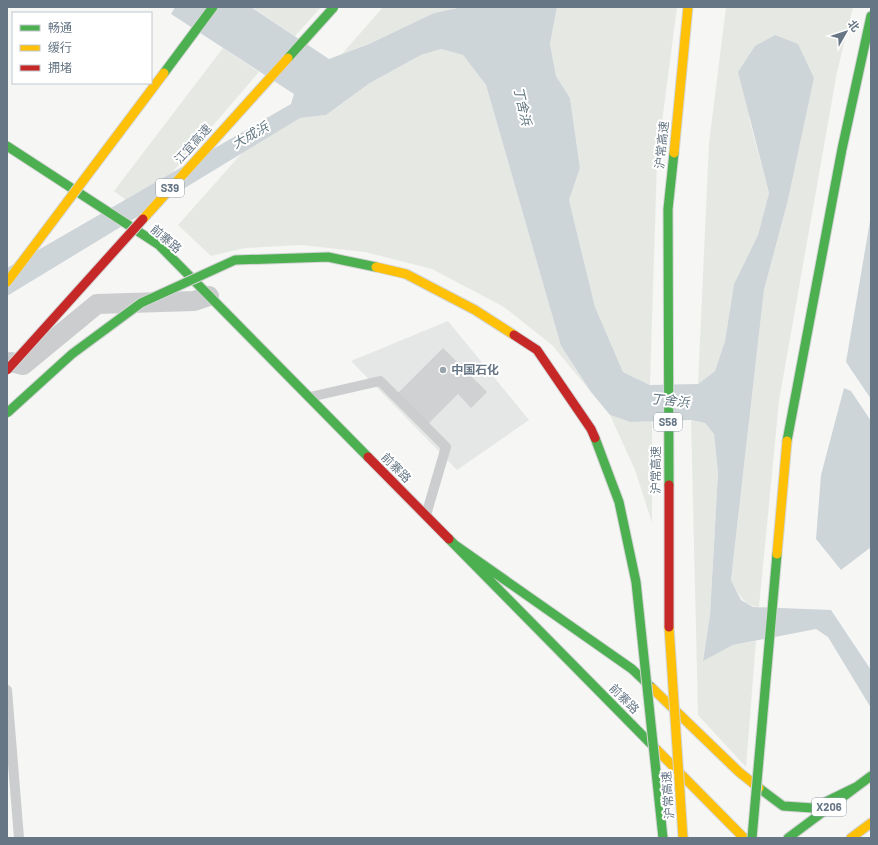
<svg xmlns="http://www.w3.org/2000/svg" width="878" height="845" font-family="Barlow,'Noto Sans SC',sans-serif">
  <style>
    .built { fill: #e5e6e6 }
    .green { fill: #e6e9e3 }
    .water { fill: #ced5d8 }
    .building { fill: #d0d1d2 }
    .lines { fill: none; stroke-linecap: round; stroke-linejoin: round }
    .fast-casing { stroke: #d2d4d4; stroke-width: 11 }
    .slow-casing { stroke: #d2d4d4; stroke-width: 11 }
    .jam-casing { stroke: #d2d4d4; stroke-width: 11 }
    .lane { stroke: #cccdce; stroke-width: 10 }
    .street { stroke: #cccdce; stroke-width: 20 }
    .fast { stroke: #4caf50; stroke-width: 9 }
    .slow { stroke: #ffc107; stroke-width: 9 }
    .jam { stroke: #c62828; stroke-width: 9 }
    .fast-bridge-casing { stroke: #d3d4d5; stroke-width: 11; stroke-linecap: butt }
    .slow-bridge-casing { stroke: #d3d4d5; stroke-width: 11; stroke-linecap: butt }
    .jam-bridge-casing { stroke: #d3d4d5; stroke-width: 11; stroke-linecap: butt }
    .fast-bridge { stroke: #4caf50; stroke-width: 9 }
    .slow-bridge { stroke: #ffc107; stroke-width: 9 }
    .jam-bridge { stroke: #c62828; stroke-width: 9 }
    .poi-dot { fill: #98a3ac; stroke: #fff; stroke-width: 1.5 }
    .labels { text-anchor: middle; stroke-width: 4; stroke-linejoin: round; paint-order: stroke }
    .shield { fill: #fff; stroke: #949faa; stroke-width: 1 }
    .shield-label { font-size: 11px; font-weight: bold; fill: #667685 }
    .street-label { font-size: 12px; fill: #667685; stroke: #fff }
    .poi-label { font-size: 12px; font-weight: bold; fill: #667685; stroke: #fff; text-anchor: start }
    .water-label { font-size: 13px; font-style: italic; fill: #617781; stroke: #fff }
  </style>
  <rect width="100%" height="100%" fill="#f6f6f5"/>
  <path class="built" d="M448,321L529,420L457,470L351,361Z"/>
  <path class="green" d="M252,7H321L295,36Z
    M383,7H462L434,13L369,44L342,54Z
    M557,7H677L657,161L650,385L623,372L595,307L569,200L580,168L570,98L556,76L550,44Z
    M726,7H853L837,72L779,401L759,607C743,606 738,592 731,580L764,290L788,200L814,78L749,118L769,193L758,235L734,284L725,341L715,371L698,384L709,143Z
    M223,48L259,72L171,174L126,200L114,191Z
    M441,49L463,55L486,85L561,346L591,392L552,345L504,307L432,269L365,252L301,245L245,248L211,256L178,225L242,153L300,118L326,115L370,83L421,55Z
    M610,415L630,422L652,421V523L635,470Z
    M691,420L705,423L714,434L718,473L710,615L703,660L733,645L756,641L746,767L698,715Z"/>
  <path class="water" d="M175,7H251L329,59L369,44L434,13L462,7H557L550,44L556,76L570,98L580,168L569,200L595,307L623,372L650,385L698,384L715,371L725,341L734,284L758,235L769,193L738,72L755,46L775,35L798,44L814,78L788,200L764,290L731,580L741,600L753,607L831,610L871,670V708L828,637L816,629L733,645L703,661L710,615L718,473L714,434L705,423L691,420L630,422L610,415L591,392L561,346L486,85L463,55L441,49L421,55L370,83L326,115L300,118L7,296V268L291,104L294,94L171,14Z
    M871,215V399L846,362Z
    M844,388L851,391L871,421V547L841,570L816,539L821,475Z"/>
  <path class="building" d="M443,348L487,392L471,408L458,394L426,426L396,395Z"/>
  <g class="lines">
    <defs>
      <path id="fast" d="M7,146L159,245L368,457
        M787,441L842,149L871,16
        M449,539L656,749
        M455,545L632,669L652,688
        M759,788L783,806L813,808L856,787
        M788,838L871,776"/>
      <path id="slow" d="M652,688L739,772L759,788
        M656,749L744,838
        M851,838L871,823"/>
      <path id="jam" d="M368,457L449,539"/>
    </defs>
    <use href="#fast" class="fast-casing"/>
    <use href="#slow" class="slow-casing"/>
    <use href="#jam" class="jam-casing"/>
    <path class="lane" d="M310,397L380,381L446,447L426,515
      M7,690L19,838"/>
    <path class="street" d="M11,362L23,365L97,304L194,301L209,296"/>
    <use href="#fast" class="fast"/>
    <use href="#slow" class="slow"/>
    <use href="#jam" class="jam"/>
    <defs>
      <path id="fast-bridge" d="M288,58L334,7
        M164,73L213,7
        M7,413L72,354L141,303L235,260L328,257L376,267
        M595,438L619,502L636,582L663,838
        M669,485L668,209L674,153
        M752,838L777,554"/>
      <path id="slow-bridge" d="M674,153L688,7
        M143,219L288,58
        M376,267L406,274L475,310L514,335
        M7,282L164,73
        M777,554L787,441
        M669,627L683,838"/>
      <path id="jam-bridge" d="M514,335L537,350L591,429L595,438
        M7,370L143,219
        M669,485V627"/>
    </defs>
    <use href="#fast-bridge" class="fast-bridge-casing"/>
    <use href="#slow-bridge" class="slow-bridge-casing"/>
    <use href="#jam-bridge" class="jam-bridge-casing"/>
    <use href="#fast-bridge" class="fast-bridge"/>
    <use href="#slow-bridge" class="slow-bridge"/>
    <use href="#jam-bridge" class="jam-bridge"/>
  </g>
  <circle class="poi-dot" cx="443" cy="370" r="4"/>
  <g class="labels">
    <g class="shield">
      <rect x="156" y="179" width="28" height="18" rx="3"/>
      <rect x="654" y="413" width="28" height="18" rx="3"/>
      <rect x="812" y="798" width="34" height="18" rx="3"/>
    </g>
    <g class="shield-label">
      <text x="170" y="192">S39</text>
      <text x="668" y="426">S58</text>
      <text x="829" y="811">X206</text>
    </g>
    <g class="street-label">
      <text transform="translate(193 144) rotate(-48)" y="4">江宜高速</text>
      <text transform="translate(662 145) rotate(-84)" y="4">沪常高速</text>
      <text transform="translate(166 239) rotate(40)" y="4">前寨路</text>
      <text transform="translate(396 468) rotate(45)" y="4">前寨路</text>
      <text transform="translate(656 470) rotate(-90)" y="4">沪常高速</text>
      <text transform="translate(624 699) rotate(45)" y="4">前寨路</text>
      <text transform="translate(668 795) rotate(-94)" y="4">沪常高速</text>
    </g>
    <g class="poi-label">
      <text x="451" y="374">中国石化</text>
    </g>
    <g class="water-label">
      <text transform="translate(523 106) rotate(77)" y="5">丁舍浜</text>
      <text transform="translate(250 135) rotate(-30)" y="5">大成浜</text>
      <text transform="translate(670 400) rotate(6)" y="5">丁舍浜</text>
    </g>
  </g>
  <rect width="878" height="845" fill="none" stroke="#667685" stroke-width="16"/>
  <rect x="12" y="12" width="140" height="72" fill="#ffffff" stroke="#c2c8ce"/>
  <rect x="20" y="25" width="20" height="6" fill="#4caf50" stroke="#c2c8ce"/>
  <text x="48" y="32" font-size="12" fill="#667685">畅通</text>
  <rect x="20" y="45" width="20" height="6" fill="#ffc107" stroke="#c2c8ce"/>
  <text x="48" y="52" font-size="12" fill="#667685">缓行</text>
  <rect x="20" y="65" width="20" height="6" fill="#c62828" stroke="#c2c8ce"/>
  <text x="48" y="72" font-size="12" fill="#667685">拥堵</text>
  <g transform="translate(846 32) rotate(51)" stroke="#ffffff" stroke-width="3" paint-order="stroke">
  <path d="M0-3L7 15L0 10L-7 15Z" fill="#667685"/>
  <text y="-6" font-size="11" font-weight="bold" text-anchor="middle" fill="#667685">北</text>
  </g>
</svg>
